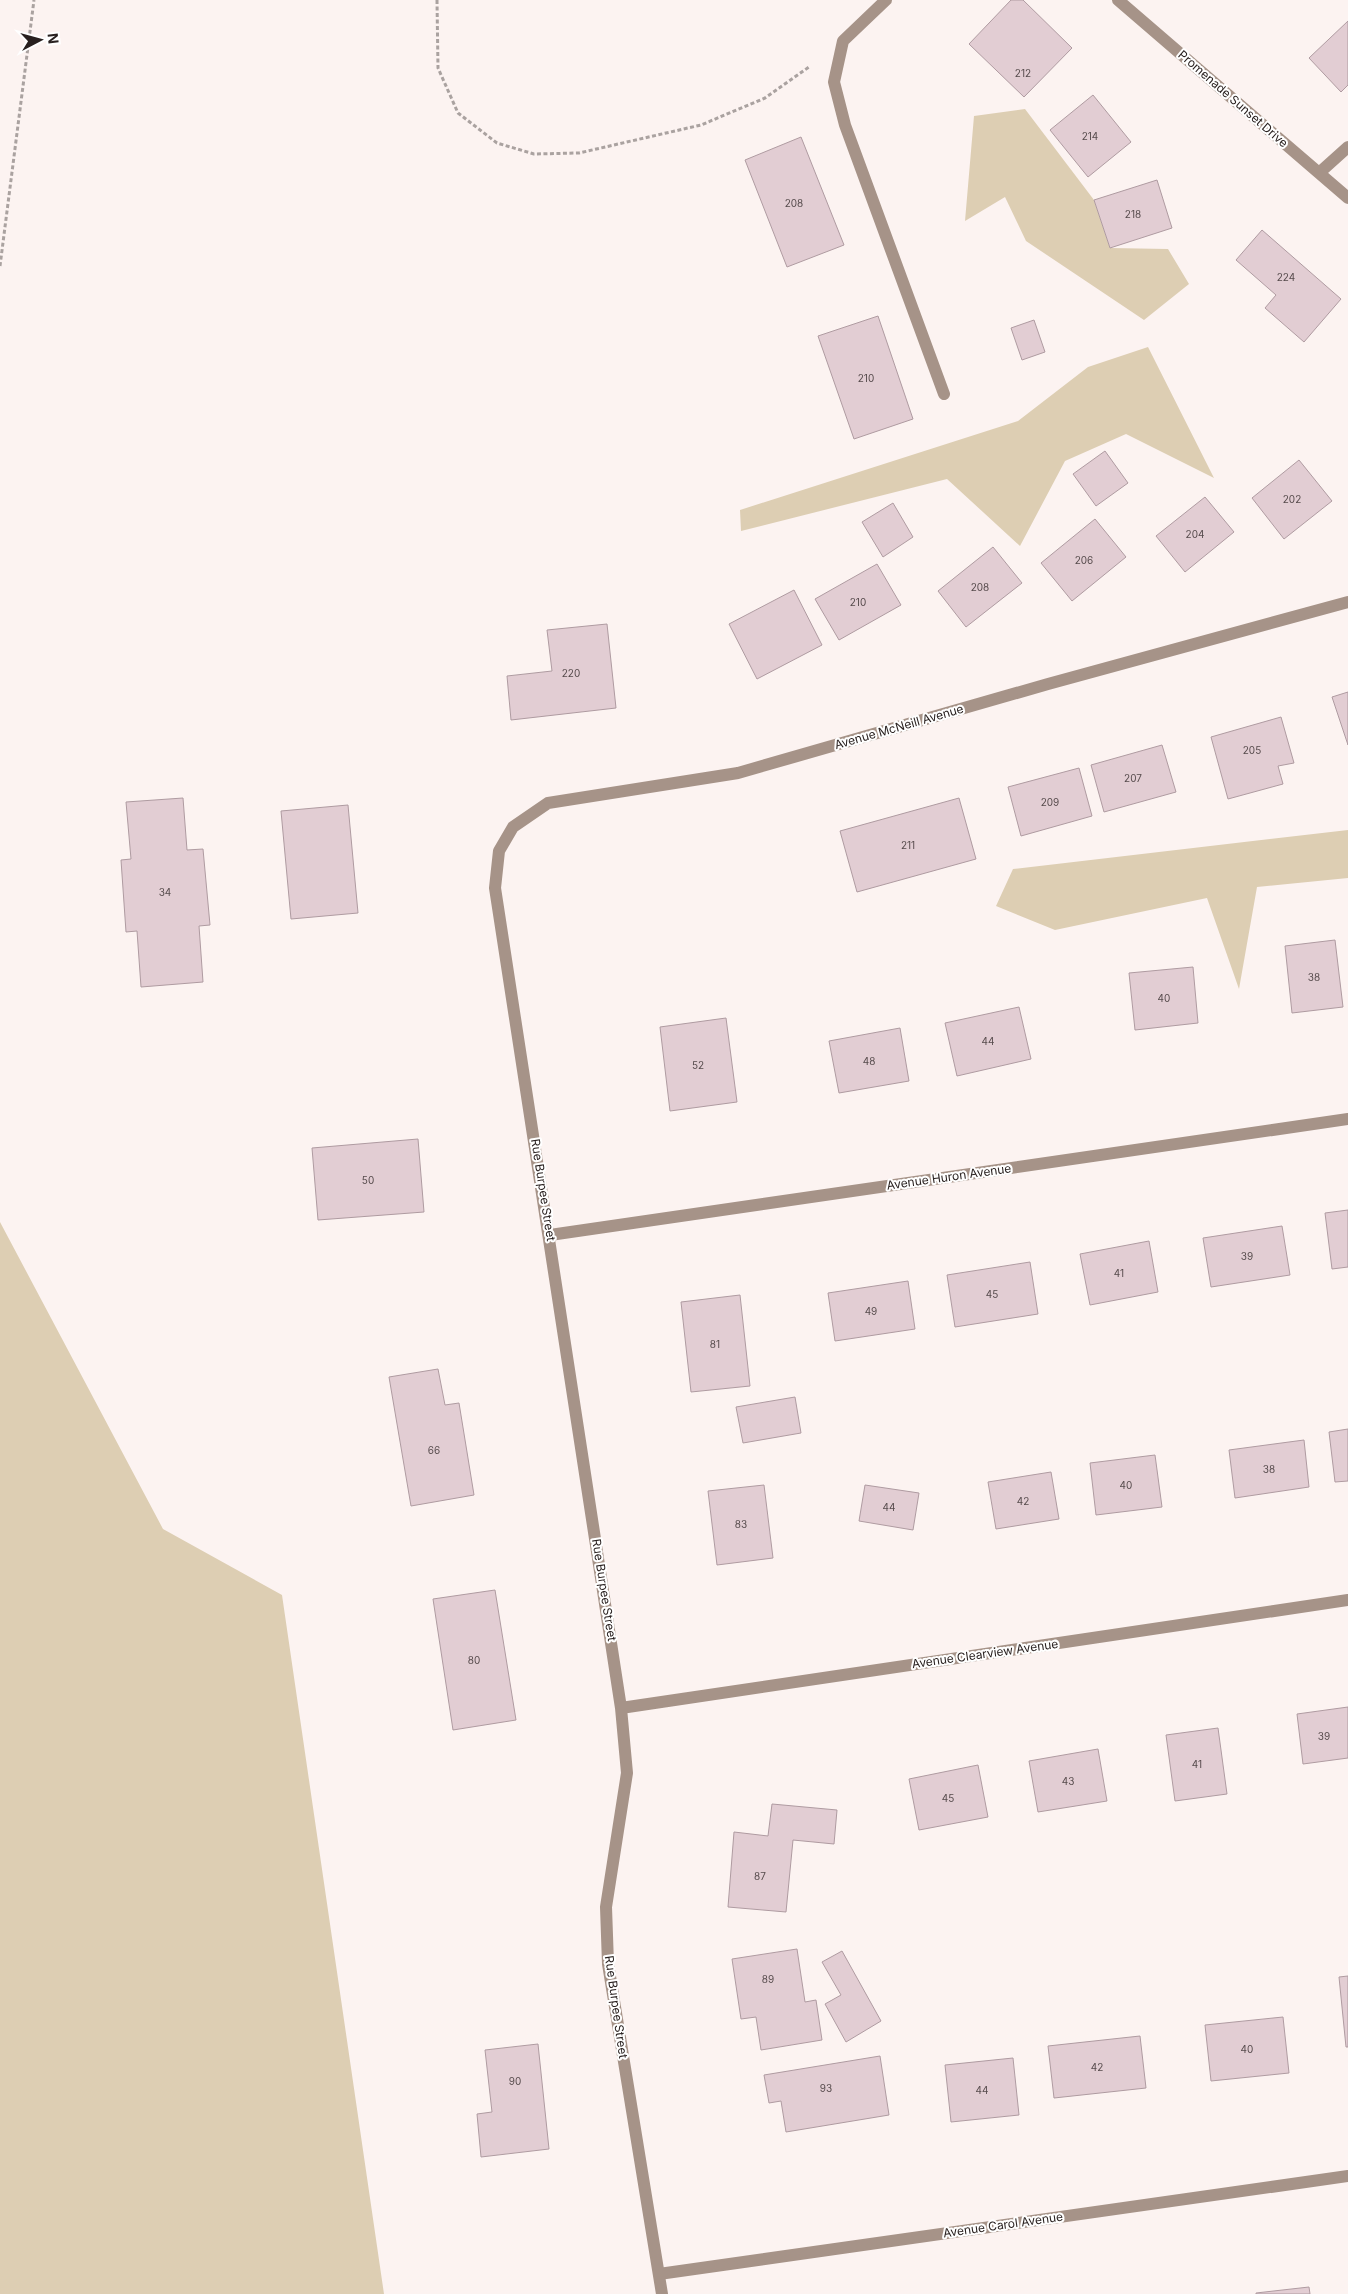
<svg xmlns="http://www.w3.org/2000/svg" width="1348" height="2294" font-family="Inter,sans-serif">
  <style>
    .green { fill: #ddceb3 }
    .building { fill: #e2cdd3; stroke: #af9ba1 }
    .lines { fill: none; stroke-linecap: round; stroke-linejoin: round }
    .path { stroke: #aaa2a0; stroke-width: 3; stroke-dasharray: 4 2.5; stroke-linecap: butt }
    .minor { stroke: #a69388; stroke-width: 12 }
    .labels { text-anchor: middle; stroke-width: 4; stroke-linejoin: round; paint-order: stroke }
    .number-label { font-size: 10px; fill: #564b4c }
    .street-label { font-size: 12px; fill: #28201f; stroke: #fff }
  </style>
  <rect width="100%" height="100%" fill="#fcf3f1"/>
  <path class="green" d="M1025,109L1094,200L1110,248L1168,249L1189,284L1144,320L1026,241L1005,197L965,221L974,116Z
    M1148,347L1214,478L1126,434L1065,461L1020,546L947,479L741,531L740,510L1018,421L1088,367Z
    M1348,830V878L1257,887L1239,989L1207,898L1055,930L996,906L1013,869Z
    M0,1222L163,1529L282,1595L384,2294H0Z"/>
  <path class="building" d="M1011,0H1023L1072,48L1024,97L969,44Z
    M1348,21V85L1341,92L1309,58Z
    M1093,95L1131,142L1088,177L1050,130Z
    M801,137L844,245L787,267L745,160Z
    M1157,180L1172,228L1110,248L1094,200Z
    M1262,230L1341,299L1304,342L1265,308L1276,295L1236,260Z
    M878,316L913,419L854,439L818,336Z
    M1034,320L1045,352L1022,360L1011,328Z
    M1105,451L1128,483L1096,506L1073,474Z
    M1299,460L1332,501L1284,539L1252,498Z
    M1205,497L1234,532L1185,572L1156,536Z
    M893,503L913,537L883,557L862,522Z
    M1095,519L1126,557L1072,601L1041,563Z
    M993,547L1022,583L966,627L938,591Z
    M877,564L901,605L839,640L815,599Z
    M794,590L822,645L757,679L729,624Z
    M607,624L616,708L511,720L507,676L552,671L547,630Z
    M1348,692V745L1332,697Z
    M1281,717L1294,763L1278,766L1283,784L1228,799L1211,737Z
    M1162,745L1176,792L1104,812L1091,765Z
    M1079,768L1092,816L1021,836L1008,787Z
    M183,798L187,850L203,849L210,925L199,926L203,982L141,987L137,931L126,932L121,860L131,859L126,802Z
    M959,798L976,859L857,892L840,831Z
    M348,805L358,913L291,919L281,811Z
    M1335,940L1343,1007L1292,1013L1285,946Z
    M1193,967L1198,1023L1135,1030L1129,973Z
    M1019,1007L1031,1059L957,1076L945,1023Z
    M726,1018L737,1102L670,1111L660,1027Z
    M900,1028L909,1081L839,1093L829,1041Z
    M418,1139L424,1212L318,1220L312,1148Z
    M1348,1210V1267L1332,1269L1325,1213Z
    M1282,1226L1290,1275L1211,1287L1203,1238Z
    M1149,1241L1158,1292L1090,1305L1080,1254Z
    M1030,1262L1038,1314L955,1327L947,1275Z
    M908,1281L915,1329L835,1341L828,1293Z
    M740,1295L750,1386L691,1392L681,1302Z
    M438,1369L445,1405L459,1403L474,1495L411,1506L389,1377Z
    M795,1397L801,1433L743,1443L736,1407Z
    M1348,1429V1481L1335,1482L1329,1432Z
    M1304,1440L1309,1487L1235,1498L1229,1450Z
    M1155,1455L1162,1507L1096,1515L1090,1463Z
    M1051,1472L1059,1519L996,1529L988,1482Z
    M764,1485L773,1558L717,1565L708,1491Z
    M865,1485L919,1493L913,1530L859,1521Z
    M495,1590L516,1720L453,1730L433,1599Z
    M1348,1707V1758L1303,1764L1297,1714Z
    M1218,1728L1227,1794L1175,1801L1166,1735Z
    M1098,1749L1107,1801L1038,1812L1029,1761Z
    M978,1765L988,1817L919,1830L909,1779Z
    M772,1804L837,1810L834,1844L793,1840L786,1912L728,1907L734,1832L768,1836Z
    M797,1949L805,2002L816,2000L822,2040L761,2050L756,2017L741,2019L732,1959Z
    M842,1951L881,2021L846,2042L825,2004L841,1995L822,1962Z
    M1348,1976V2047H1346L1339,1977Z
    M1283,2017L1289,2073L1211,2081L1205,2025Z
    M1140,2036L1146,2088L1054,2098L1048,2046Z
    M538,2044L549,2149L481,2157L477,2114L492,2112L485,2050Z
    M880,2056L889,2115L786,2132L781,2101L769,2103L764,2075Z
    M1013,2058L1019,2115L951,2122L945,2065Z
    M1309,2287L1310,2294H1256V2293Z"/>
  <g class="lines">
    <path class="path" d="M437,0L438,68L458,113L497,143L534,154L579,153L701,125L765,98L809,67
      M0,266L34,0"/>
    <path class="minor" d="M886,0L843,41L834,82L845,125L944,394
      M1118,0L1348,198
      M1319,173L1348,147
      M550,1235L1348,1119
      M621,1708L1348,1600
      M659,2274L1348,2176
      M662,2294L608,1964L606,1907L627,1773L621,1708L495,888L499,851L513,827L548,803L738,773L1048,684L1348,602"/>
  </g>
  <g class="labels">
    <g class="number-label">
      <text x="1023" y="77">212</text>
      <text x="1090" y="140">214</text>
      <text x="794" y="207">208</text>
      <text x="1133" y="218">218</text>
      <text x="1286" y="281">224</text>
      <text x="866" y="382">210</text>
      <text x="1292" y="503">202</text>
      <text x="1195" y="538">204</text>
      <text x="1084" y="564">206</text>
      <text x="980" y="591">208</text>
      <text x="858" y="606">210</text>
      <text x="571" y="677">220</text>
      <text x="1252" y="754">205</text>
      <text x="1133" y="782">207</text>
      <text x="1050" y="806">209</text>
      <text x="908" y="849">211</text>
      <text x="165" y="896">34</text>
      <text x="1314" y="981">38</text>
      <text x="1164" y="1002">40</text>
      <text x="988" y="1045">44</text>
      <text x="869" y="1065">48</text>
      <text x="698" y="1069">52</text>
      <text x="368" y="1184">50</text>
      <text x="1247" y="1260">39</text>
      <text x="1119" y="1277">41</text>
      <text x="992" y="1298">45</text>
      <text x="871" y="1315">49</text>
      <text x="715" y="1348">81</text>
      <text x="434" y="1454">66</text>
      <text x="1269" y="1473">38</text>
      <text x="1126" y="1489">40</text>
      <text x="1023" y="1505">42</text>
      <text x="889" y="1511">44</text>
      <text x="741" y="1528">83</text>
      <text x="474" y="1664">80</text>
      <text x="1324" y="1740">39</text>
      <text x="1197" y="1768">41</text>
      <text x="1068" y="1785">43</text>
      <text x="948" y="1802">45</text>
      <text x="760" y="1880">87</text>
      <text x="768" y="1983">89</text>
      <text x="1247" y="2053">40</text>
      <text x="1097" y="2071">42</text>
      <text x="515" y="2085">90</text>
      <text x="826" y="2092">93</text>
      <text x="982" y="2094">44</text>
    </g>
    <g class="street-label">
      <text transform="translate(1233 99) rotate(41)" y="4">Promenade Sunset Drive</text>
      <text transform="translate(899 727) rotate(-16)" y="4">Avenue McNeill Avenue</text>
      <text transform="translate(949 1177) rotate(-8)" y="4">Avenue Huron Avenue</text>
      <text transform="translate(543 1190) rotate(81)" y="4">Rue Burpee Street</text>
      <text transform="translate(604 1590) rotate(81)" y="4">Rue Burpee Street</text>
      <text transform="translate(985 1654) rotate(-8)" y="4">Avenue Clearview Avenue</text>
      <text transform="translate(616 2007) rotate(82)" y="4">Rue Burpee Street</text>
      <text transform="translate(1003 2225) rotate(-8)" y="4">Avenue Carol Avenue</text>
    </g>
  </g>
  <g transform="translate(40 40) rotate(84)" stroke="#ffffff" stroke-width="4" paint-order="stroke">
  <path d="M0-4L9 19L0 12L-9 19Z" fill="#28201f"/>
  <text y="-8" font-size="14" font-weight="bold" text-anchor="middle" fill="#28201f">N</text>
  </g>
</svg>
